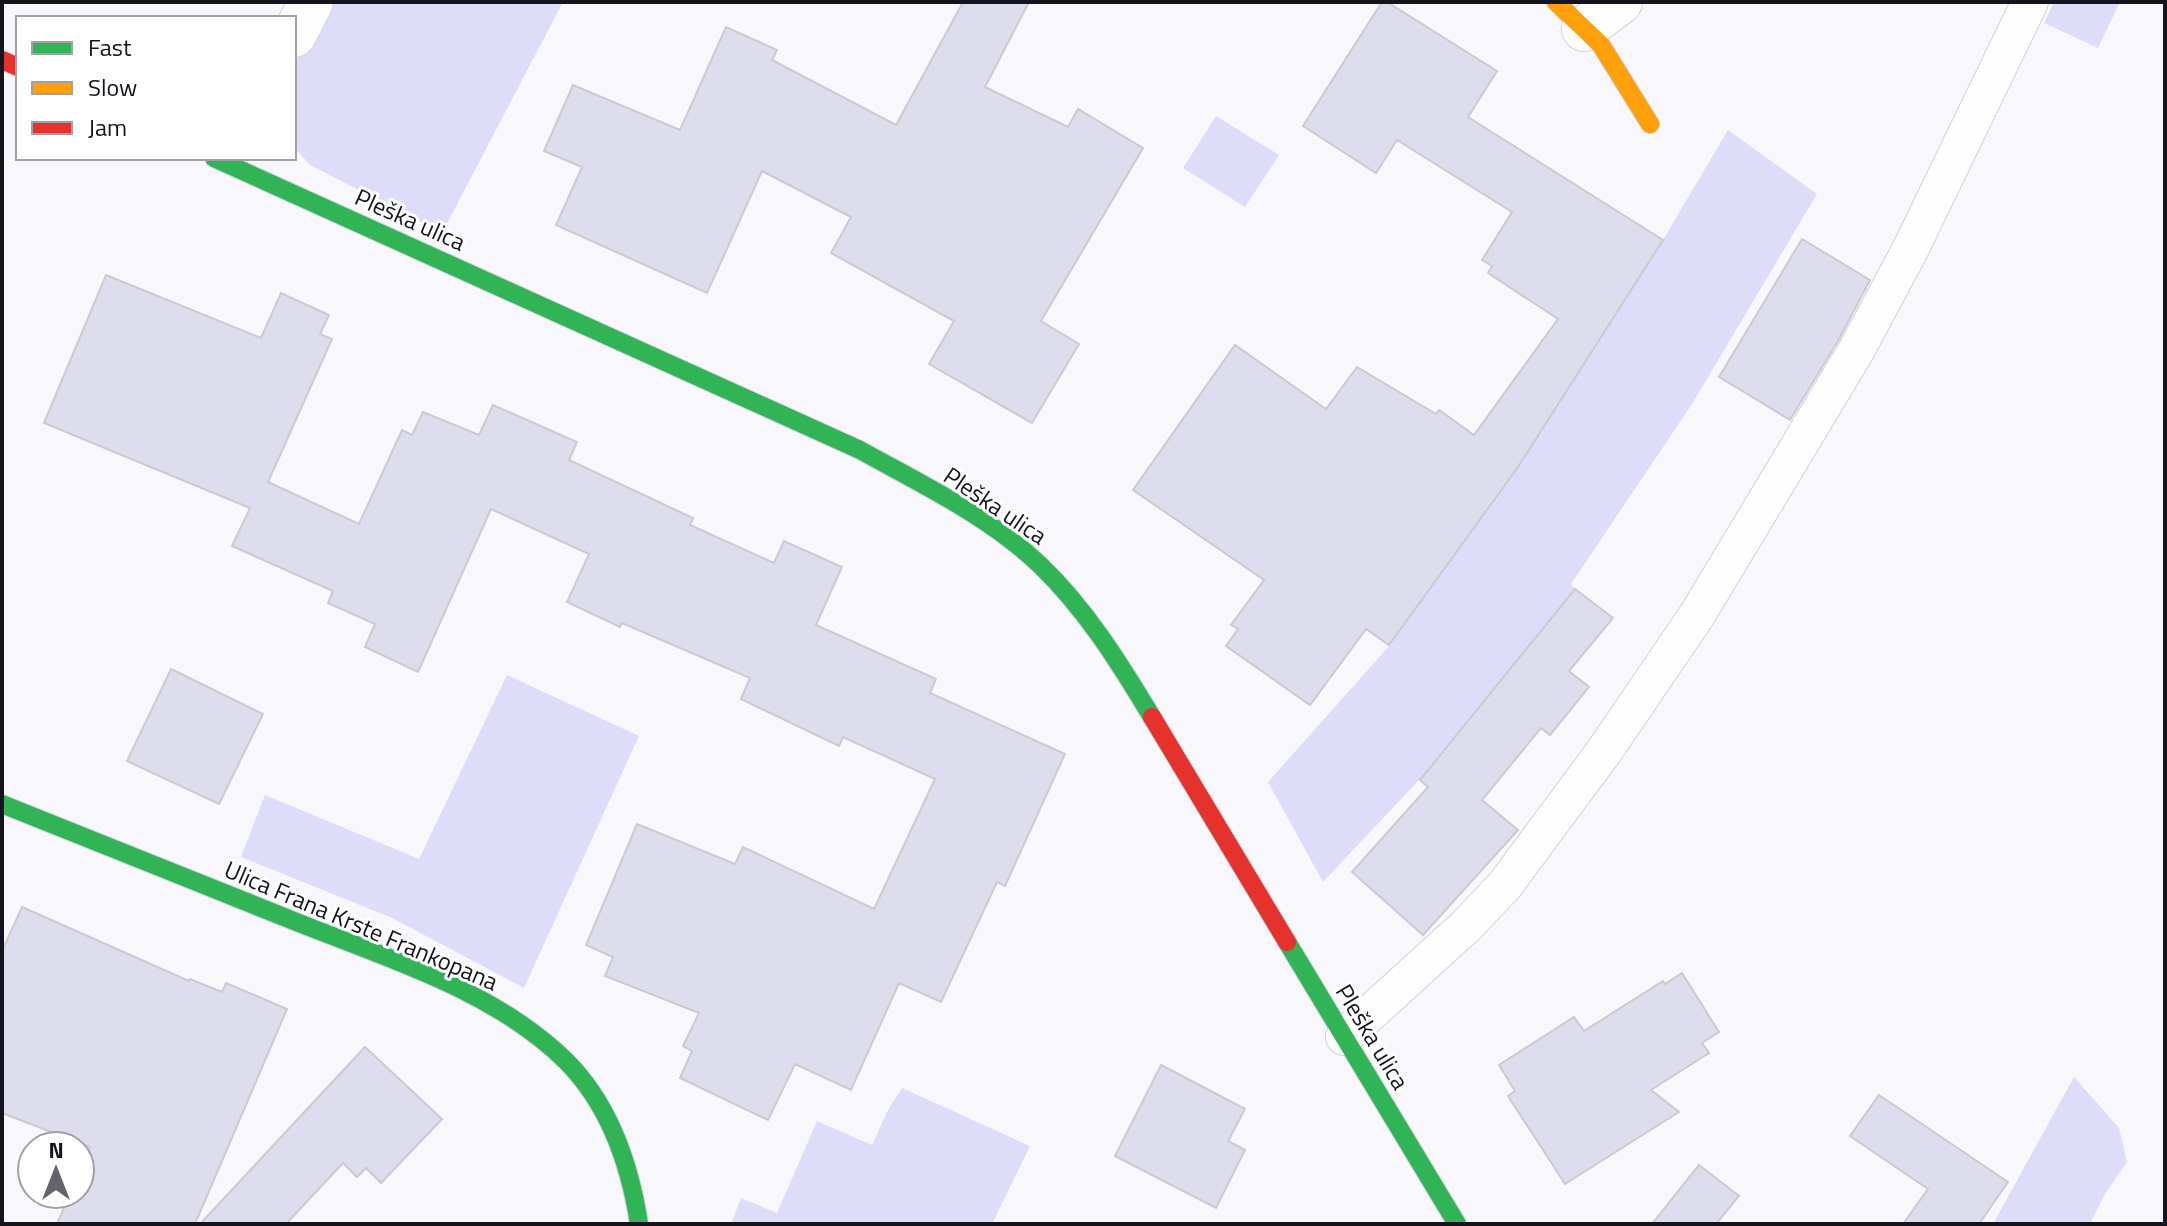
<svg xmlns="http://www.w3.org/2000/svg" width="2167" height="1226" font-family="'Titillium Web',sans-serif">
  <style>
    .green { fill: #ddddfa }
    .building { fill: #dedded; stroke: #cacad2; stroke-width: 2 }
    .lines { fill: none; stroke-linecap: round; stroke-linejoin: round }
    .lane-casing { stroke: #d1d1d8; stroke-width: 38 }
    .street-casing { stroke: #d1d1d8; stroke-width: 46 }
    .fast-casing { stroke: #d1d1d8; stroke-width: 20 }
    .slow-casing { stroke: #d1d1d8; stroke-width: 20 }
    .jam-casing { stroke: #d1d1d8; stroke-width: 20 }
    .lane { stroke: #fefeff; stroke-width: 36 }
    .street { stroke: #fefeff; stroke-width: 44 }
    .fast { stroke: #30b455; stroke-width: 18 }
    .slow { stroke: #ff9f0a; stroke-width: 18 }
    .jam { stroke: #e5322d; stroke-width: 18 }
    .labels { text-anchor: middle; stroke-width: 6; stroke-linejoin: round; paint-order: stroke }
    .street-label { font-size: 24px; fill: #14141e; stroke: #fff }
  </style>
  <rect width="100%" height="100%" fill="#f7f7fc"/>
  <path class="green" d="M328,2H563L442,233L310,165L294,147V65Z
    M2054,2H2120L2098,48L2044,23Z
    M1216,116L1279,155L1245,207L1183,168Z
    M1728,130L1817,194L1692,404L1571,584L1575,589L1435,763L1323,882L1268,782L1390,645L1518,467L1663,240Z
    M507,675L639,736L524,988L392,918L241,857L265,795L419,859Z
    M2074,1077L2119,1128L2127,1162L2105,1194L2090,1224H1993Z
    M902,1088L1030,1146L992,1224H731L741,1198L777,1213L817,1121L872,1145L889,1108Z"/>
  <path class="building" d="M963,2H1029L985,87L1068,127L1078,109L1143,148L1041,321L1079,344L1032,423L929,364L954,321L831,253L851,217L762,171L707,293L556,225L582,167L544,151L573,85L680,130L726,27L777,50L772,60L896,125Z
    M1382,2H1387L1497,71L1468,117L1663,240L1518,467L1389,645L1366,629L1310,705L1226,646L1238,629L1231,625L1264,580L1133,490L1235,345L1326,409L1357,367L1436,414L1439,410L1474,435L1558,319L1488,273L1492,266L1482,260L1512,212L1397,140L1376,173L1303,126Z
    M1802,239L1870,280L1838,341L1790,420L1719,377Z
    M106,275L261,338L281,293L329,315L320,334L332,339L268,482L359,524L402,430L412,435L423,412L479,435L493,405L577,442L569,460L693,518L690,525L774,563L784,541L842,567L816,625L936,679L930,693L1065,754L1005,886L997,882L941,1002L899,983L851,1090L795,1064L768,1120L680,1078L692,1051L683,1046L699,1013L605,976L613,957L586,945L637,824L735,864L743,847L874,909L935,779L843,737L839,746L741,699L750,678L622,623L620,627L567,602L589,554L491,509L418,672L365,647L375,624L328,603L333,591L232,546L250,508L44,423Z
    M1575,589L1613,618L1569,671L1589,687L1550,735L1541,728L1482,800L1518,830L1423,935L1352,872L1428,787L1420,780Z
    M171,669L263,714L219,804L127,761Z
    M22,907L189,981L190,979L222,992L226,983L287,1009L195,1224H57L70,1194H80V1171L90,1147L2,1113V951Z
    M1682,973L1719,1032L1702,1043L1709,1053L1651,1090L1679,1112L1565,1184L1508,1096L1515,1091L1499,1065L1574,1017L1584,1031L1663,981L1665,984Z
    M365,1047L442,1119L381,1183L366,1168L357,1177L343,1163L286,1224H200Z
    M1161,1065L1245,1109L1228,1141L1245,1150L1216,1208L1115,1156Z
    M1879,1095L2008,1182L1979,1224H1903L1928,1189L1850,1136Z
    M1699,1165L1739,1196L1716,1224H1652Z"/>
  <g class="lines">
    <defs>
      <path id="lane" d="M1344,1037L1466,926L1505,885L1605,750L1697,615L1856,351L1910,250L2030,2"/>
      <path id="street" d="M1584,29L1620,2
        M294,35L311,2"/>
      <path id="fast" d="M214,158L860,450C921,484 989,516 1040,565C1086,609 1120,664 1152,717
        M2,804C101,843 200,884 299,923C390,959 495,991 566,1061C610,1105 630,1165 639,1224
        M1287,942L1457,1224"/>
      <path id="slow" d="M1556,2L1601,45L1650,124"/>
      <path id="jam" d="M2,60L18,67
        M1152,717L1287,942"/>
    </defs>
    <use href="#lane" class="lane-casing"/>
    <use href="#street" class="street-casing"/>
    <use href="#fast" class="fast-casing"/>
    <use href="#slow" class="slow-casing"/>
    <use href="#jam" class="jam-casing"/>
    <use href="#lane" class="lane"/>
    <use href="#street" class="street"/>
    <use href="#fast" class="fast"/>
    <use href="#slow" class="slow"/>
    <use href="#jam" class="jam"/>
  </g>
  <g class="labels">
    <g class="street-label">
      <text transform="translate(410 220) rotate(24)" y="8">Pleška ulica</text>
      <text transform="translate(995 506) rotate(34)" y="8">Pleška ulica</text>
      <text transform="translate(361 926) rotate(23)" y="8">Ulica Frana Krste Frankopana</text>
      <text transform="translate(1372 1037) rotate(59)" y="8">Pleška ulica</text>
    </g>
  </g>
  <rect width="2167" height="1226" fill="none" stroke="#14141e" stroke-width="8"/>
  <rect x="16" y="16" width="280" height="144" fill="#ffffff" stroke="#a1a1a5" stroke-width="2"/>
  <rect x="32" y="42" width="40" height="12" fill="#30b455" stroke="#a1a1a5" stroke-width="2"/>
  <text x="88" y="56" font-size="24" fill="#14141e">Fast</text>
  <rect x="32" y="82" width="40" height="12" fill="#ff9f0a" stroke="#a1a1a5" stroke-width="2"/>
  <text x="88" y="96" font-size="24" fill="#14141e">Slow</text>
  <rect x="32" y="122" width="40" height="12" fill="#e5322d" stroke="#a1a1a5" stroke-width="2"/>
  <text x="88" y="136" font-size="24" fill="#14141e">Jam</text>
  <g transform="translate(56 1170)"><circle r="38" fill="#ffffff" stroke="#a1a1a5" stroke-width="2"/>
  <path d="M0-6L14 30L0 20L-14 30Z" fill="#63636c"/>
  <text y="-12" font-size="22" font-weight="bold" text-anchor="middle" fill="#14141e">N</text>
  </g>
</svg>
